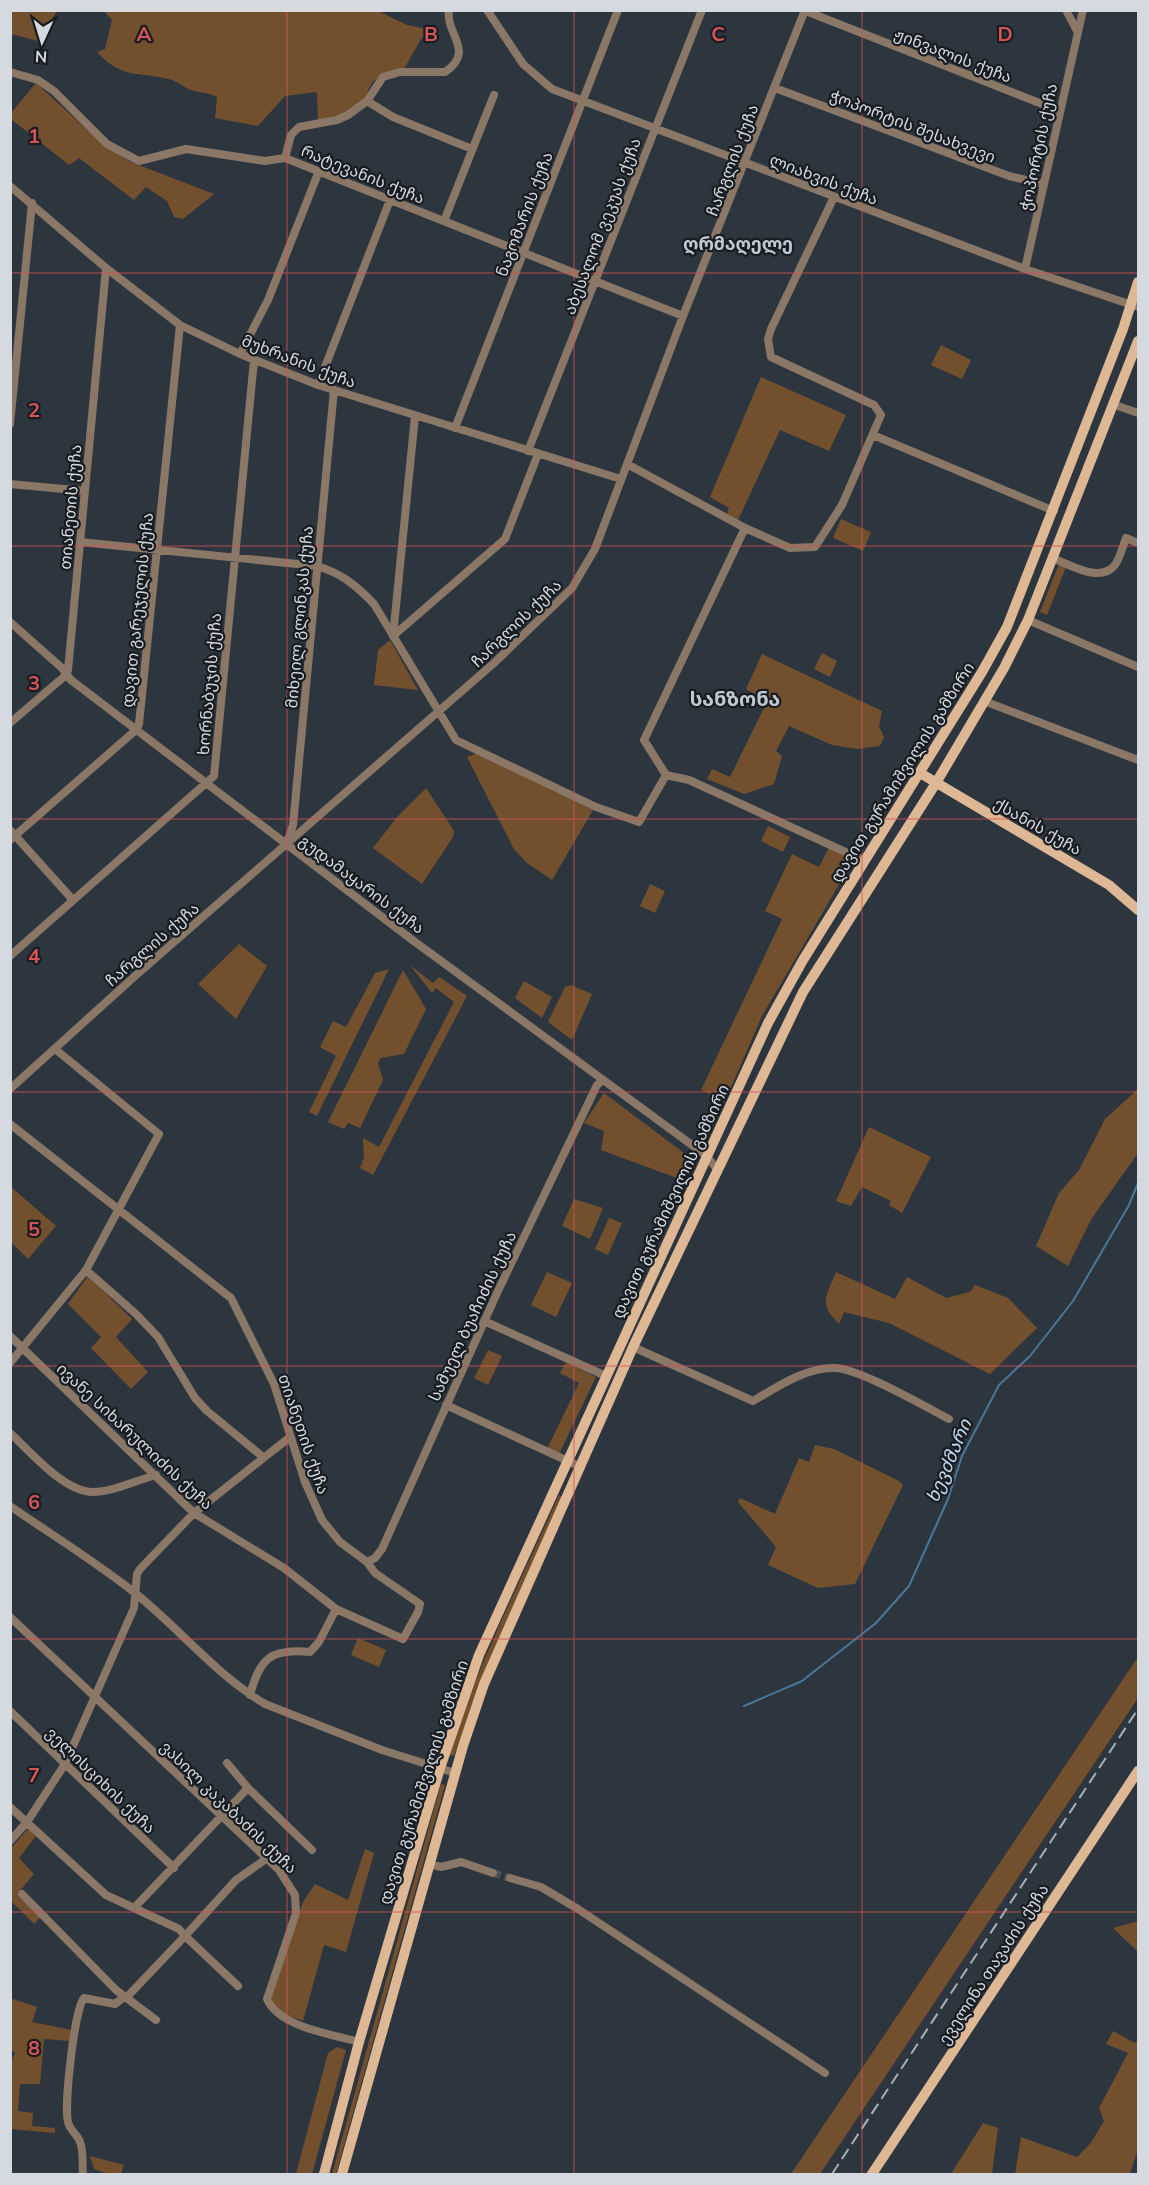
<svg xmlns="http://www.w3.org/2000/svg" width="1149" height="2185" font-family="Mulish,'Noto Sans Georgian',sans-serif">
  <style>
    .green { fill: #72502d }
    .lines { fill: none; stroke-linecap: round; stroke-linejoin: round }
    .stream { stroke: #49779b; stroke-width: 2 }
    .minor-tunnel { stroke: #464f57; stroke-width: 8; stroke-dasharray: 8 4; stroke-linecap: butt }
    .minor { stroke: #8a7766; stroke-width: 8 }
    .major { stroke: #deb894; stroke-width: 10 }
    .rail { stroke: #a9b0b6; stroke-width: 2; stroke-dasharray: 12 6; stroke-linecap: butt }
    .grid { fill: none; stroke: #d65456; stroke-width: 1.5; stroke-opacity: 0.55 }
    .labels { text-anchor: middle; stroke-width: 4.5; stroke-linejoin: round; paint-order: stroke }
    .street-label { font-size: 16px; fill: #d4dadf; stroke: #191d21 }
    .neighbourhood-label { font-size: 18px; font-weight: bold; fill: #becad4; stroke: #191d21 }
    .water-label { font-size: 18px; font-style: italic; fill: #c5e0f7; stroke: #191d21 }
    .quarter-label { font-size: 20px; font-weight: bold; fill: #becad4; stroke: #191d21 }
    .grid-label { font-size: 20px; text-anchor: middle; font-weight: bold; fill: #d65456; stroke: #191d21; stroke-width: 4.5; stroke-linejoin: round; paint-order: stroke }
  </style>
  <rect width="100%" height="100%" fill="#2d363f"/>
  <path class="green" d="M11,10H57V11L38,41L11,34Z
    M104,11H378L407,25L431,30L421,39L404,69C394,72 381,74 373,82C368,88 367,97 361,103C350,114 334,119 318,121L317,92L285,96L258,126L215,118L217,97C208,92 200,93 191,90C183,87 177,81 169,79C137,71 123,80 97,52L105,49L112,20Z
    M36,83L105,146L131,162L214,194L183,219L174,217L167,201L146,187L134,200L79,158L69,165L11,119V113Z
    M941,345L971,360L962,379L931,365Z
    M761,377L846,415L829,451L780,430L738,520L727,515L729,508L710,497Z
    M841,519L871,532L863,551L833,538Z
    M1059,564L1066,567L1047,615L1040,612Z
    M390,640L418,690L374,685L378,650Z
    M822,653L837,661L830,677L814,669Z
    M762,654L882,711L879,726L884,737L880,746L857,749L832,745L789,726L776,751L782,756L774,784L744,794L707,779L712,769L730,777L767,702L746,689Z
    M477,753L593,810L552,880L527,863L514,849L467,757Z
    M426,788L454,831L453,837L422,884L373,848L397,817Z
    M768,826L790,837L783,852L761,841Z
    M829,848L854,859L762,1016L725,1101L701,1090L782,919L765,911L792,854L819,867Z
    M650,884L665,891L655,913L640,906Z
    M239,944L267,966L236,1019L198,984Z
    M410,965L433,983L439,977L467,996L373,1175L360,1168L364,1157L363,1138L379,1147L454,1002L436,988L432,993Z
    M389,969L317,1116L309,1112L336,1056L320,1047L333,1021L346,1027L375,973Z
    M403,970L426,1009L404,1054L381,1058L378,1063L383,1080L360,1128L348,1123L344,1129L328,1122Z
    M524,981L552,997L542,1018L515,998Z
    M571,985L592,994L572,1040L548,1022L565,987Z
    M1138,1089V1153L1092,1218L1068,1266L1036,1246L1059,1193L1079,1170L1105,1119Z
    M604,1093L684,1153L692,1155L682,1180L601,1150L604,1131L584,1123Z
    M869,1127L931,1157L902,1213L889,1205L891,1201L862,1187L851,1206L836,1201Z
    M11,1187L56,1226L28,1259L11,1242Z
    M574,1199L603,1208L590,1239L562,1226Z
    M609,1218L622,1223L608,1255L595,1249Z
    M547,1272L572,1283L556,1317L531,1305Z
    M836,1272L895,1299L907,1277L946,1298L970,1292L975,1285L1008,1298L1037,1328L990,1374L889,1323L844,1312L839,1324C818,1303 826,1297 836,1272Z
    M88,1276L132,1319L116,1337L148,1372L131,1389L91,1348L101,1337L68,1304Z
    M488,1350L502,1356L488,1385L474,1378Z
    M566,1362L596,1377L559,1454L547,1449L579,1383L560,1373Z
    M815,1445L834,1449L899,1481L903,1485L855,1584L818,1588L768,1565L776,1547L738,1502L740,1498L775,1514L799,1458L809,1462Z
    M559,1495L564,1498L484,1675L454,1756L449,1755C477,1665 521,1581 559,1495Z
    M358,1638L386,1650L379,1667L351,1655Z
    M1138,1657V1698L820,2174H791Z
    M441,1784L445,1785L336,2174H332Z
    M28,1829L36,1836L19,1858L34,1874L18,1893L41,1917L34,1924L11,1901V1848Z
    M365,1849L374,1853L346,1952L324,1945L303,2021L286,2015L272,2003L271,1994L303,1902L315,1884L348,1900Z
    M1138,1921V1952L1113,1928Z
    M10,1998L37,2007L32,2022L72,2030L70,2041L44,2039L40,2084H20L18,2111L33,2113L32,2126L55,2128V2133L11,2129V2062L15,2053L11,2049Z
    M1113,2031L1135,2043L1138,2040V2149L1130,2174H1015L1021,2137L1077,2157L1090,2144L1104,2121L1099,2108L1128,2053L1106,2044Z
    M337,2047L346,2050L312,2174H296L328,2053Z
    M983,2123L998,2128L992,2174H951Z
    M90,2156L124,2165L121,2174H108L94,2169Z"/>
  <g class="lines">
    <path class="stream" d="M744,1706L802,1681L876,1623L909,1586L948,1499L962,1456L999,1385L1030,1356L1073,1301L1129,1205L1138,1183"/>
    <path class="minor-tunnel" d="M493,1873L510,1878"/>
    <path class="minor" d="M487,10L523,64L552,89L1025,269L1138,307
      M803,10L1060,111
      M1066,10L1077,31
      M10,72L38,80L54,91L107,144L139,161L186,149L265,161L285,158L683,316
      M775,88L1009,176L1043,184
      M367,101L393,117L472,149
      M285,158L291,135L299,127L337,120L348,115L367,101L383,77L400,72H445C476,51 445,34 449,10
      M10,186L106,268L180,325L240,354L318,385L621,479
      M444,221L494,95
      M1025,269L1083,10
      M240,354L268,300L319,171
      M318,385L390,200
      M1112,404L1138,413
      M10,424L32,203
      M455,428L618,10
      M873,435L1054,511
      M528,451L702,10
      M627,464L745,528L790,548L815,547L842,505L881,415L874,405L771,357L768,339L771,329L834,197
      M10,484L85,491
      M745,528L644,740L666,775L689,780L865,861
      M80,542L317,566C341,573 357,586 374,604L456,740L596,807L639,822L666,775
      M1052,558C1069,564 1100,584 1115,565C1120,558 1123,546 1126,538L1138,543
      M1028,620L1138,667
      M10,622L62,668L71,680L411,939L707,1156L718,1171
      M393,636L505,539L538,454
      M393,636L415,416
      M984,701L1138,760
      M10,723L66,675L68,670L106,268
      M10,830L73,900
      M10,840L137,729L139,724L180,325
      M287,843L293,825L334,390
      M10,956L214,776L254,360
      M10,1089L135,976L494,663L572,588L595,549L683,316L805,10
      M10,1124L231,1298L274,1384L305,1482L322,1520L340,1542L367,1562L375,1573L420,1604L418,1612L403,1639L336,1609L319,1642L310,1652C271,1648 260,1658 250,1695
      M86,1270L136,1314L158,1337L195,1398L207,1411L263,1457
      M484,1321L606,1376
      M10,1336L194,1513L284,1568L336,1609
      M633,1347L753,1401C777,1387 806,1367 835,1368C858,1368 926,1407 949,1419
      M10,1363L86,1270L159,1134L55,1049
      M446,1405L581,1467
      M10,1433C31,1452 64,1492 93,1492C113,1492 137,1480 156,1475
      M10,1506C52,1535 96,1562 135,1593C180,1629 215,1674 265,1704L382,1750L455,1773
      M367,1562L375,1558L382,1549L497,1293L597,1085L603,1080
      M10,1617L279,1870L295,1895L296,1913L267,1999C279,2027 331,2034 359,2042
      M10,1711L174,1868
      M227,1763L248,1788L312,1850
      M10,1807L106,1895L179,1929L185,1936L236,1880L266,1859
      M10,1841L27,1822L65,1764L134,1608L137,1574L140,1569L194,1513L290,1437
      M429,1864L441,1867L461,1862L493,1873
      M510,1878L541,1887L578,1909L825,2073
      M22,1894L116,1990L156,2020
      M135,1907L248,1788
      M126,1998L185,1936L238,1986
      M83,2174C82,2165 84,2151 80,2142C78,2135 70,2131 68,2122C64,2106 74,2010 84,1998L115,2004L124,1997"/>
    <path class="major" d="M920,773L1109,885L1138,910
      M324,2174L359,2042L440,1768L479,1655L768,1023L803,960L982,672L1007,627L1123,329L1138,282
      M342,2174L463,1746L484,1684L633,1347L803,992L936,783L1004,668L1028,620L1138,341
      M872,2174L1138,1771"/>
    <path class="rail" d="M832,2174L1138,1709"/>
  </g>
  <path class="grid" d="M287,10V2174M574,10V2174M862,10V2174M10,273H1138M10,546H1138M10,819H1138M10,1092H1138M10,1366H1138M10,1639H1138M10,1912H1138"/>
  <g class="labels">
    <g class="street-label">
      <text transform="translate(953 55) rotate(21)" y="6">ჟინვალის ქუჩა</text>
      <text transform="translate(913 126) rotate(21)" y="6">ჭოპორტის შესახვევი</text>
      <text transform="translate(1038 147) rotate(-78)" y="6">ჭოპორტის ქუჩა</text>
      <text transform="translate(732 160) rotate(-69)" y="6">ჩარგლის ქუჩა</text>
      <text transform="translate(363 174) rotate(22)" y="6">რატევანის ქუჩა</text>
      <text transform="translate(824 179) rotate(21)" y="6">ლიახვის ქუჩა</text>
      <text transform="translate(524 214) rotate(-69)" y="6">ნაგომარის ქუჩა</text>
      <text transform="translate(602 226) rotate(-69)" y="6">აბესალომ ვეკუას ქუჩა</text>
      <text transform="translate(299 361) rotate(21)" y="6">მუხრანის ქუჩა</text>
      <text transform="translate(70 507) rotate(-85)" y="6">თიანეთის ქუჩა</text>
      <text transform="translate(137 610) rotate(-84)" y="6">დავით გარეჯელის ქუჩა</text>
      <text transform="translate(299 617) rotate(-85)" y="6">მიხეილ გლინკას ქუჩა</text>
      <text transform="translate(516 623) rotate(-44)" y="6">ჩარგლის ქუჩა</text>
      <text transform="translate(209 684) rotate(-85)" y="6">ხორნაბუჯის ქუჩა</text>
      <text transform="translate(902 772) rotate(-58)" y="6">დავით გურამიშვილის გამზირი</text>
      <text transform="translate(1038 826) rotate(30)" y="6">ქსანის ქუჩა</text>
      <text transform="translate(362 884) rotate(37)" y="6">გუდამაყარის ქუჩა</text>
      <text transform="translate(152 944) rotate(-41)" y="6">ჩარგლის ქუჩა</text>
      <text transform="translate(670 1201) rotate(-65)" y="6">დავით გურამიშვილის გამზირი</text>
      <text transform="translate(472 1316) rotate(-65)" y="6">სამუელ ბუაჩიძის ქუჩა</text>
      <text transform="translate(304 1434) rotate(71)" y="6">თიანეთის ქუჩა</text>
      <text transform="translate(135 1436) rotate(43)" y="6">ივანე სიხარულიძის ქუჩა</text>
      <text transform="translate(101 1780) rotate(44)" y="6">ველისციხის ქუჩა</text>
      <text transform="translate(423 1782) rotate(-72)" y="6">დავით გურამიშვილის გამზირი</text>
      <text transform="translate(229 1807) rotate(44)" y="6">ვასილ კაკაბაძის ქუჩა</text>
      <text transform="translate(993 1964) rotate(-57)" y="6">ეველინა თავაძის ქუჩა</text>
    </g>
    <g class="neighbourhood-label">
      <text x="738" y="250">ღრმაღელე</text>
    </g>
    <g class="water-label">
      <text transform="translate(949 1461) rotate(-67)" y="6">ხევძმარი</text>
    </g>
    <g class="quarter-label">
      <text x="735" y="706">სანზონა</text>
    </g>
  </g>
  <g class="grid-label">
    <text x="144" y="41">A</text>
    <text x="431" y="41">B</text>
    <text x="718" y="41">C</text>
    <text x="1005" y="41">D</text>
    <text x="34" y="143">1</text>
    <text x="34" y="417">2</text>
    <text x="34" y="690">3</text>
    <text x="34" y="963">4</text>
    <text x="34" y="1236">5</text>
    <text x="34" y="1509">6</text>
    <text x="34" y="1782">7</text>
    <text x="34" y="2055">8</text>
  </g>
  <rect width="1149" height="2185" fill="none" stroke="#d4dadf" stroke-width="24"/>
  <g transform="translate(42 42) rotate(184)" stroke="#191d21" stroke-width="4.5" paint-order="stroke">
  <path d="M0-4.5L10 22L0 15L-10 22Z" fill="#d4dadf"/>
  <text y="-9" font-size="16" font-weight="bold" text-anchor="middle" fill="#d4dadf">N</text>
  </g>
</svg>
